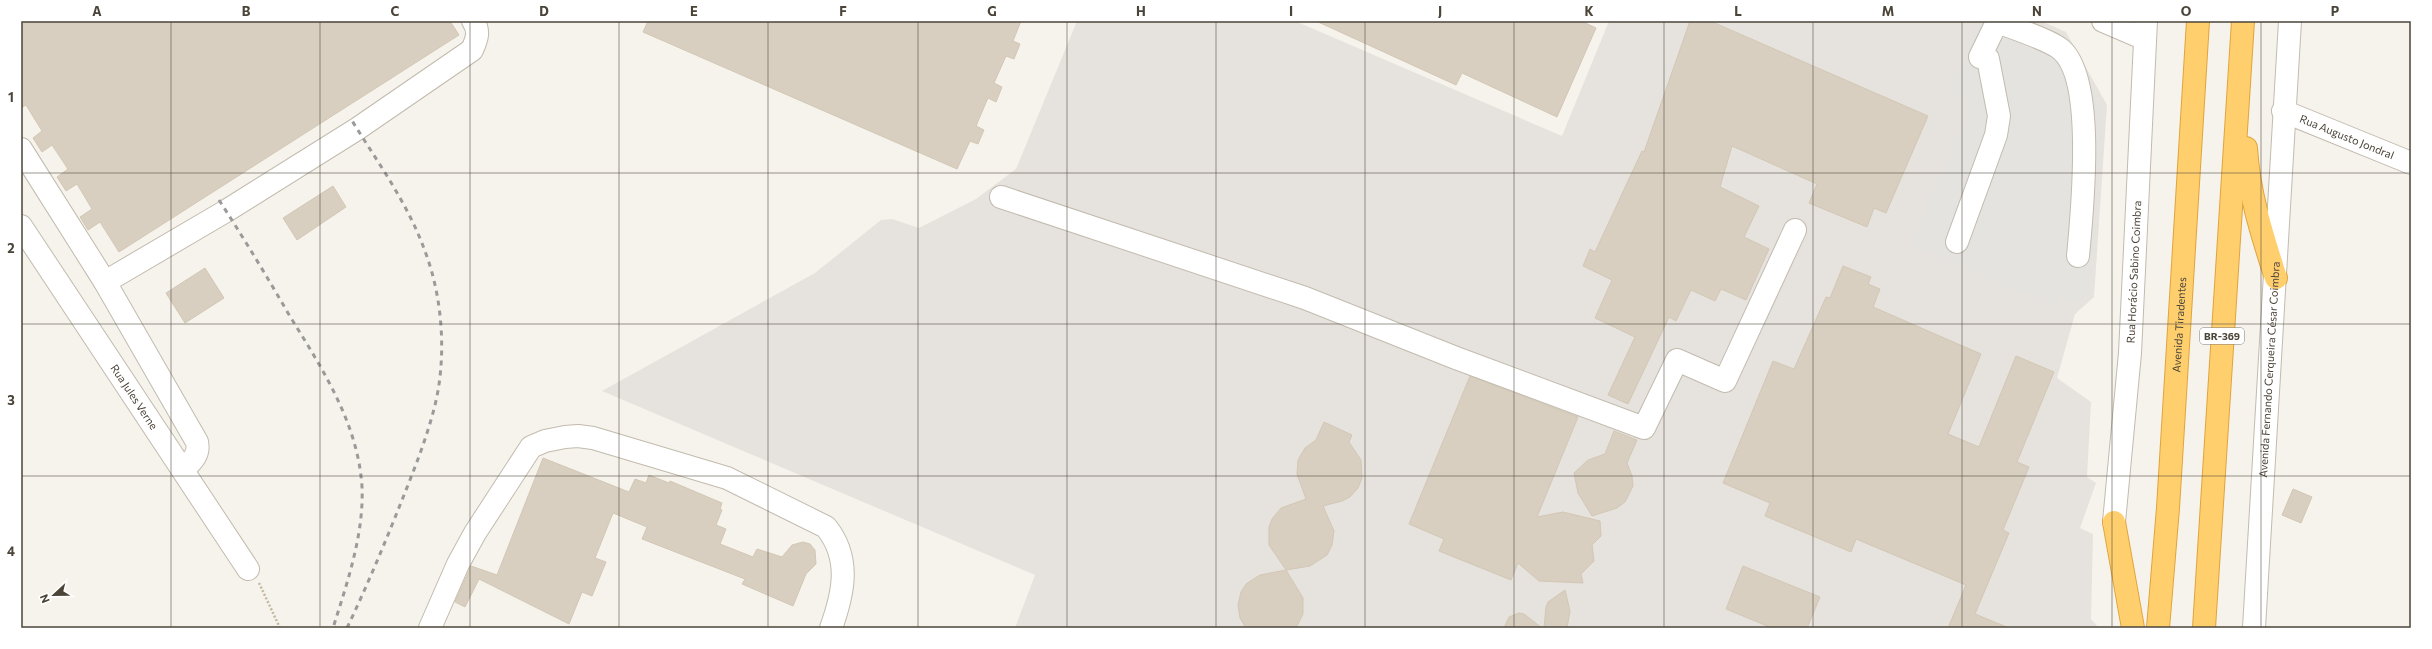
<svg xmlns="http://www.w3.org/2000/svg" width="2432" height="649" font-family="Commissioner,sans-serif">
  <style>
    .industrial { fill: #e6e2dd }
    .parking { fill: #e5e3e0 }
    .building { fill: #d8cfc1; stroke: #d3c7b4 }
    .lines { fill: none; stroke-linecap: round; stroke-linejoin: round }
    .minor-casing { stroke: #c2bbae; stroke-width: 24 }
    .highway-casing { stroke: #e0a43c; stroke-width: 24 }
    .path { stroke: #c4b79f; stroke-width: 2.5; stroke-dasharray: 2 2; stroke-linecap: butt }
    .minor { stroke: #fff; stroke-width: 22 }
    .highway { stroke: #ffcf6e; stroke-width: 22 }
    .rail { stroke: #9a9a9a; stroke-width: 3; stroke-dasharray: 5 5; stroke-linecap: butt }
    .grid { fill: none; stroke: #4b4439; stroke-width: 1; stroke-opacity: 0.55 }
    .labels { text-anchor: middle; stroke-width: 4; stroke-linejoin: round; paint-order: stroke }
    .shield { fill: #fff; stroke: #817c74; stroke-width: 1 }
    .shield-label { font-size: 10px; font-weight: bold; fill: #4b4439 }
    .street-label { font-size: 11px; fill: #4b4439; stroke: #fff }
    .neatline { fill: none; stroke: #4b4439; stroke-width: 1.5 }
    .grid-label { font-size: 13px; text-anchor: middle; font-weight: bold; fill: #4b4439 }
  </style>
  <rect width="100%" height="100%" fill="#f6f3ec"/>
  <path class="industrial" d="M1077,21H1295L1562,136L1609,21H2041L2066,32L2107,105L2094,297L2075,314L2057,378L2091,402L2087,477L2096,483L2080,528L2093,534L2091,619L2099,628H1015L1035,575L602,391L815,273L881,220L892,219L919,228L976,199L1016,169Z"/>
  <path class="parking" d="M1979,21H2029L2057,33L2070,52L2101,110L2090,293L2079,302L2058,296L2055,305L1912,245L1971,102L1950,93Z"/>
  <path class="building" d="M21,21H450L459,35L119,252L100,222L88,230L80,217L92,209L77,184L66,191L57,177L68,169L52,145L42,152L33,138L42,131L26,105L21,108Z
    M648,21H1021L1013,41L1020,44L1014,59L1006,56L994,83L1002,87L996,102L988,98L976,126L984,130L978,144L970,141L957,169L643,32Z
    M1316,21H1581L1596,28L1557,117L1462,73L1456,85Z
    M1690,21H1710L1928,116L1886,213L1874,208L1867,227L1809,203L1817,184L1732,146L1720,187L1759,206L1744,237L1769,249L1746,300L1721,289L1715,301L1691,290L1676,321L1669,317L1628,404L1608,395L1635,337L1595,318L1612,280L1583,266L1590,249L1595,252L1642,151L1644,152Z
    M333,186L346,207L297,240L283,218Z
    M1843,266L1871,277L1868,284L1880,289L1873,307L1981,354L1948,434L1979,447L2016,356L2054,372L2017,462L2029,467L2003,530L2009,533L1975,614L2009,628H1948L1966,585L1856,539L1851,552L1765,516L1770,503L1723,483L1773,361L1794,369L1826,297L1830,298Z
    M205,268L224,298L185,323L166,293Z
    M1470,376L1578,417L1537,517L1563,512L1600,521L1601,536L1592,545L1594,561L1581,574L1583,583L1539,581L1518,563L1511,580L1439,551L1444,539L1409,524Z
    M1324,422L1352,435L1349,442L1361,460L1362,478L1358,488L1350,497L1342,501L1323,506L1334,531L1332,545L1327,555L1310,566L1286,570L1269,545V527L1272,519L1281,508L1306,499L1297,474L1298,460L1305,448L1316,440Z
    M1614,431L1637,440L1627,463L1632,476L1633,486L1625,502L1617,508L1592,516L1578,493L1574,473L1588,460L1605,454Z
    M543,458L629,492L635,479L646,483L649,475L669,483L670,481L722,503L720,509L722,510L716,525L726,529L720,544L753,557L757,549L782,557L792,545L803,542L810,544L815,550L816,564L806,574L793,606L742,584L745,579L642,539L647,527L613,513L595,558L606,562L592,596L582,592L569,624L479,579L465,607L455,602L471,566L497,575Z
    M2293,489L2312,497L2301,523L2282,515Z
    M1743,566L1820,597L1807,628H1772L1726,609Z
    M1286,570L1303,598V614L1296,628H1246L1240,618L1238,605L1241,592L1246,584L1260,575Z
    M1565,590L1570,611L1567,628H1544L1546,607L1548,602Z
    M1519,613L1524,614L1542,628H1504L1509,617Z"/>
  <g class="lines">
    <defs>
      <g id="minor">
        <path d="M2103,21L2145,39"/>
        <path id="s1" d="M2283,111L2411,163"/>
        <path d="M21,149L105,282L197,442C200,455 191,462 183,470"/>
        <path d="M1001,197L1305,298L1456,358L1644,428L1677,360L1725,381L1795,230"/>
        <path id="s2" d="M21,226L248,569"/>
        <path d="M1957,242L1996,135L1999,116L1988,59L1980,57L1997,22C2013,28 2047,39 2059,48C2097,75 2082,212 2078,256"/>
        <path d="M105,282L226,211L357,129L472,50C477,39 480,31 473,21"/>
        <path id="s3" d="M2114,522L2130,353L2146,21"/>
        <path d="M430,628L458,564L475,533L531,447L545,441L565,437L578,436L593,438L727,478L826,527C851,558 844,592 831,628"/>
        <path id="s4" d="M2254,628L2290,21"/>
      </g>
      <g id="highway">
        <path d="M2246,148C2249,195 2262,234 2276,278"/>
        <path d="M2114,522L2133,628"/>
        <path id="s5" d="M2158,628L2168,508L2198,21"/>
        <path d="M2204,628L2243,21"/>
      </g>
    </defs>
    <use href="#minor" class="minor-casing"/>
    <use href="#highway" class="highway-casing"/>
    <path class="path" d="M259,583L280,628"/>
    <use href="#minor" class="minor"/>
    <use href="#highway" class="highway"/>
    <path class="rail" d="M219,200C243,237 266,275 288,313C321,367 358,422 362,487C364,535 347,583 333,628
      M347,628C367,586 385,543 402,500C414,470 426,440 434,409C447,360 443,300 426,254C409,205 378,163 351,119"/>
  </g>
  <path class="grid" d="M171,21V628M320,21V628M470,21V628M619,21V628M768,21V628M918,21V628M1067,21V628M1216,21V628M1365,21V628M1514,21V628M1664,21V628M1813,21V628M1962,21V628M2112,21V628M2261,21V628M21,173H2411M21,324H2411M21,476H2411"/>
  <g class="labels">
    <rect class="shield" x="2200" y="328" width="44" height="16" rx="3"/>
    <g class="shield-label">
      <text x="2222" y="340">BR-369</text>
    </g>
    <g class="street-label">
      <text dy="4" stroke="none"><textPath href="#s1" startOffset="69">Rua Augusto Jondral</textPath></text>
      <text dy="4" stroke="none"><textPath href="#s3" startOffset="251">Rua Horácio Sabino Coimbra</textPath></text>
      <text dy="4" stroke="none"><textPath href="#s5" startOffset="304">Avenida Tiradentes</textPath></text>
      <text dy="4" stroke="none"><textPath href="#s4" startOffset="259">Avenida Fernando Cerqueira César Coimbra</textPath></text>
      <text dy="4" stroke="none"><textPath href="#s2" startOffset="205">Rua Jules Verne</textPath></text>
    </g>
  </g>
  <rect width="2432" height="649" fill="none" stroke="#ffffff" stroke-width="44"/>
  <g transform="translate(54 595) rotate(248)" stroke="#ffffff" stroke-width="3" paint-order="stroke">
  <path d="M0-3L7 15L0 10L-7 15Z" fill="#4b4439"/>
  <text y="-6" font-size="11" font-weight="bold" text-anchor="middle" fill="#4b4439">N</text>
  </g>
  <rect x="22" y="22" width="2388" height="605" class="neatline"/>
  <g class="grid-label">
    <text x="97" y="16">A</text>
    <text x="246" y="16">B</text>
    <text x="395" y="16">C</text>
    <text x="544" y="16">D</text>
    <text x="694" y="16">E</text>
    <text x="843" y="16">F</text>
    <text x="992" y="16">G</text>
    <text x="1141" y="16">H</text>
    <text x="1291" y="16">I</text>
    <text x="1440" y="16">J</text>
    <text x="1589" y="16">K</text>
    <text x="1738" y="16">L</text>
    <text x="1888" y="16">M</text>
    <text x="2037" y="16">N</text>
    <text x="2186" y="16">O</text>
    <text x="2335" y="16">P</text>
    <text x="11" y="102">1</text>
    <text x="11" y="253">2</text>
    <text x="11" y="405">3</text>
    <text x="11" y="556">4</text>
  </g>
</svg>
